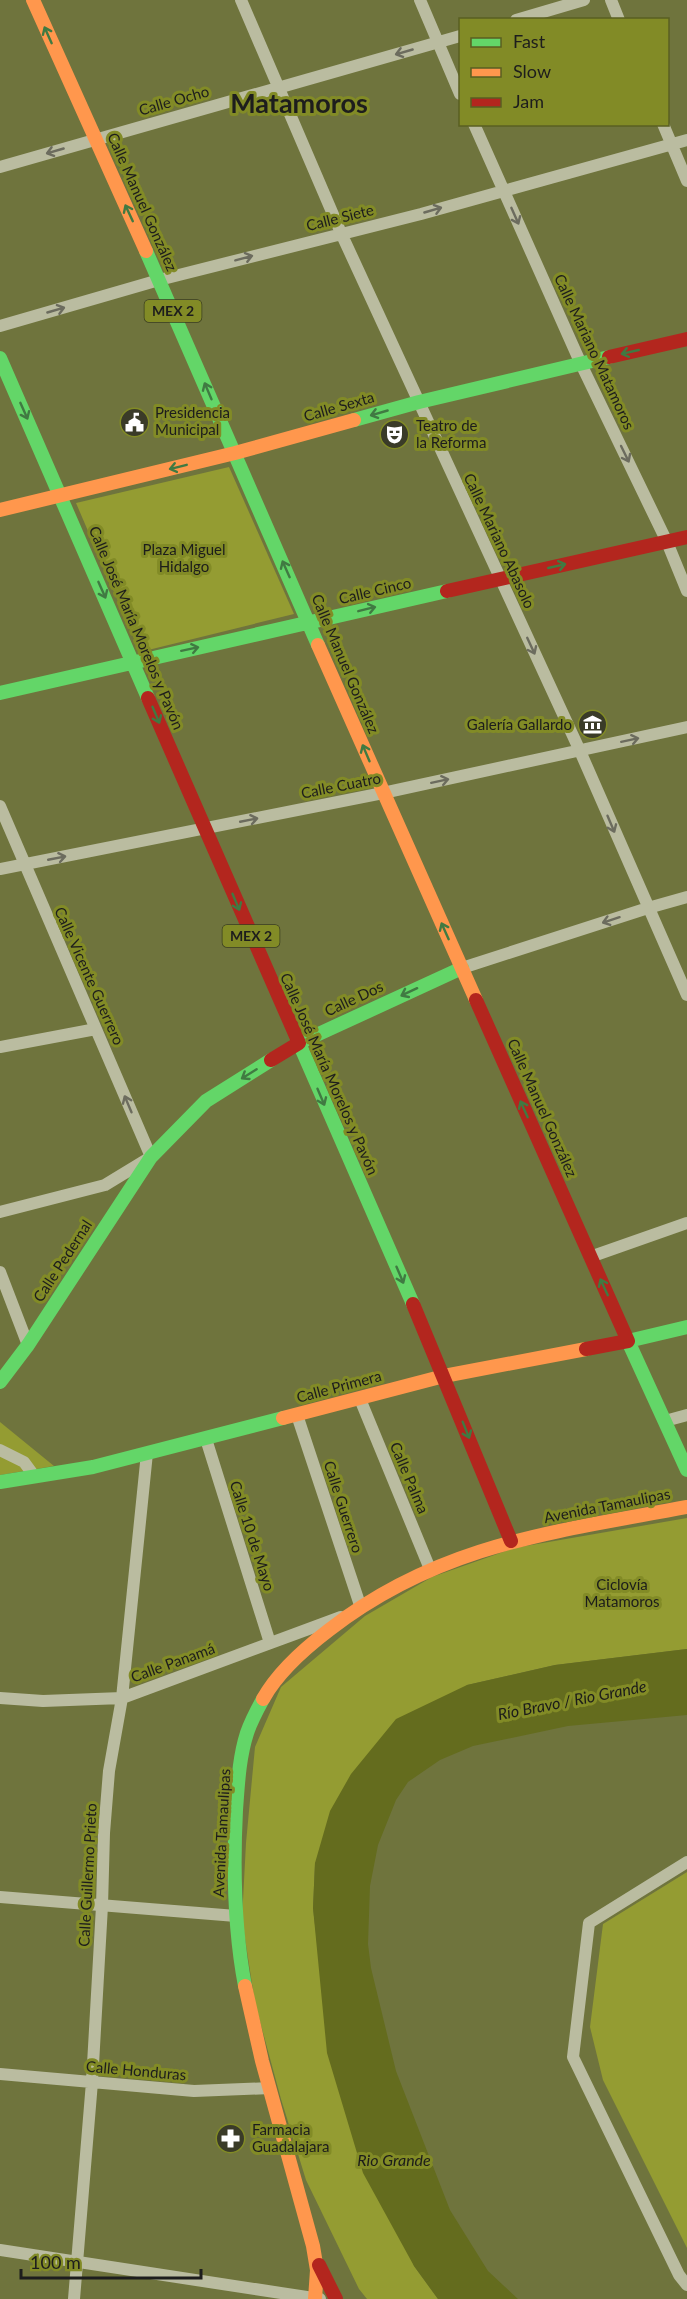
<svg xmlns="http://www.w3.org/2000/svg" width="687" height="2299" font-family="Lato,sans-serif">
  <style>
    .green { fill: #949c32 }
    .water { fill: #646c1e }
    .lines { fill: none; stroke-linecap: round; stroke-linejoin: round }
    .street { stroke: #babca0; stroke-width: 12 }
    .fast { stroke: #63d668; stroke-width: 14 }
    .slow { stroke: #ff974d; stroke-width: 14 }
    .jam { stroke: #b3261e; stroke-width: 14 }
    .oneway { stroke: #407a42 }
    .oneway2 { stroke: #6c6c5e }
    .labels { text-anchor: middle; stroke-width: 6; stroke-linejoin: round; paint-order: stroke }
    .shield { fill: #828b26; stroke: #3b3e20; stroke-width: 1.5 }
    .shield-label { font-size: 14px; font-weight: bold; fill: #1d1d1d }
    .street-label { font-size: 15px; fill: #1d1d1d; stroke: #828b26 }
    .poi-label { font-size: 15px; fill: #1d1d1d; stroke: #828b26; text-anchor: start }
    .park-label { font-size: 15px; fill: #1c1d1b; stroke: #828b26 }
    .water-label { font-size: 16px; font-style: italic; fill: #1c1c1a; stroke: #828b26 }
    .town-label { font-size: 27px; font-weight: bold; fill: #1d1d1d; stroke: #828b26 }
  </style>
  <rect width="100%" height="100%" fill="#6f743d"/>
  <path class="green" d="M229,467L294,614L140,652L76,503Z
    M0,1422L54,1466L0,1475Z
    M687,1518V1649L555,1665L467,1685L315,1863L313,1908L320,1968L414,2266L438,2299H367L359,2289L306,2180L281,2099L255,2003L242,1919L246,1843L255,1747L281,1687L365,1616L432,1577L514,1548Z
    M687,1872V2248L603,2080L590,2027L603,1924Z"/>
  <path class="water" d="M687,1649V1715L568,1726L473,1746L440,1760L408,1782L396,1800L378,1845L370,1886L368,1944L371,1968L396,2071L450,2210L488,2271L518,2299H438L414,2266L363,2173L327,2053L313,1908L315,1863L330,1811L351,1774L396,1719L467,1685L555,1665Z"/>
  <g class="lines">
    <path class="street" d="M241,0L341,233L580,751L687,995
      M420,0L460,94
      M611,0L619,20
      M516,20L584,0
      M474,124L581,364L667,542L687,591
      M663,124L687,181
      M0,167L460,36
      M0,326L159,280L421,214L687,140
      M0,806L151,1157L105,1185L0,1212
      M0,869L383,793L687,727
      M462,968L648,908L687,897
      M0,1047L96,1029
      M590,1257L687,1223
      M0,1272L28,1345
      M360,1399L430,1569
      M297,1415L361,1608
      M665,1421L687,1415
      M206,1439L270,1643
      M0,1450L24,1462L35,1477
      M0,1698L43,1701L122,1698L341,1617
      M687,1862L589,1923L573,2057L679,2275L687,2285
      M0,1897L236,1916
      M0,2074L194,2091L270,2088
      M0,2250L320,2299
      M74,2299L92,2082L102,1906L104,1833L109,1771L122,1698L147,1453"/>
    <path class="fast" d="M146,251L318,645
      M0,358L148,698
      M354,420L419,402L609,357
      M0,693L447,591
      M413,1304L299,1043L462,968
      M687,1327L628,1341L687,1470
      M0,1382L28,1345L151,1157L206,1101L271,1060
      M0,1482L93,1467L283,1418
      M245,1986C234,1928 233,1869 236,1810C238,1784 239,1758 247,1733C251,1721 257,1710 263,1699"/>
    <path class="slow" d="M33,0L146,251
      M0,510L235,453L354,420
      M318,645L476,1000
      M283,1418L444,1376L586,1349
      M263,1699C278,1672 304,1649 329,1630C440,1544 554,1532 687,1507
      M245,1986L262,2061L313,2246L317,2270L315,2299"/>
    <path class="jam" d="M609,357L687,339
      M447,591L687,537
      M148,698L299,1043L271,1060
      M476,1000L628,1341L586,1349
      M413,1304L511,1541
      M319,2265L336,2299"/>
  </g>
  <defs><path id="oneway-shaft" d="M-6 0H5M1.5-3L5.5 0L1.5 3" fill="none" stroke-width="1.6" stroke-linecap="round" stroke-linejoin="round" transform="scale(1.5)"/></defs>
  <g class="oneway">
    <use href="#oneway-shaft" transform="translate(48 35) rotate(-114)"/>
    <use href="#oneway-shaft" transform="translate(129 213) rotate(-115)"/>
    <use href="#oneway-shaft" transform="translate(630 352) rotate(167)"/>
    <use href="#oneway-shaft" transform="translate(208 391) rotate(-113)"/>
    <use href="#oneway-shaft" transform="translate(24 411) rotate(66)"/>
    <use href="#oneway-shaft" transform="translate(379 413) rotate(164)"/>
    <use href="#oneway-shaft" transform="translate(178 467) rotate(166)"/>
    <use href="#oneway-shaft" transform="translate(557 566) rotate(-13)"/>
    <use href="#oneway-shaft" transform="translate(286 569) rotate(-114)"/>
    <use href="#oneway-shaft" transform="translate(102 590) rotate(66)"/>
    <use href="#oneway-shaft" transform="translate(367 609) rotate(-14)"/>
    <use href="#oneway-shaft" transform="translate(190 649) rotate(-12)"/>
    <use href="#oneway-shaft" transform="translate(156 715) rotate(67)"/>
    <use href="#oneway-shaft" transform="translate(366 753) rotate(-113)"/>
    <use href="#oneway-shaft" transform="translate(236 902) rotate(67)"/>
    <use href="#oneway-shaft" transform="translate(445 931) rotate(-114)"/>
    <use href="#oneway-shaft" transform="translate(409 992) rotate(155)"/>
    <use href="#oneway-shaft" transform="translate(249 1074) rotate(148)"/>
    <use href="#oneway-shaft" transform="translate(321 1097) rotate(67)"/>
    <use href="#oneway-shaft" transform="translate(524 1109) rotate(-114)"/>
    <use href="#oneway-shaft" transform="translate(400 1275) rotate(67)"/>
    <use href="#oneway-shaft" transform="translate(604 1287) rotate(-115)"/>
    <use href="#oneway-shaft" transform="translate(466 1430) rotate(68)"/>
  </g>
  <g class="oneway2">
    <use href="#oneway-shaft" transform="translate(404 52) rotate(164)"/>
    <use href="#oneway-shaft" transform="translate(55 151) rotate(164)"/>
    <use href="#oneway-shaft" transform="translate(433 210) rotate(-16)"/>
    <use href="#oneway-shaft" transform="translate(515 216) rotate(66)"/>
    <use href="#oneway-shaft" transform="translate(244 258) rotate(-15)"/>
    <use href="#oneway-shaft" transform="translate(56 310) rotate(-16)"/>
    <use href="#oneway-shaft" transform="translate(625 454) rotate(64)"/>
    <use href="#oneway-shaft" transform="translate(531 646) rotate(65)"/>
    <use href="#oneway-shaft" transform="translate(630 740) rotate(-12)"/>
    <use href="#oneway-shaft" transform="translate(440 781) rotate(-12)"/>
    <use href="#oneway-shaft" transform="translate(249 820) rotate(-11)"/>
    <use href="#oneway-shaft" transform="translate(611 824) rotate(67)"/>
    <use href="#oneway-shaft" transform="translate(57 858) rotate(-11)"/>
    <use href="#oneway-shaft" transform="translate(611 920) rotate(162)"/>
    <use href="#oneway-shaft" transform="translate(128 1104) rotate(-113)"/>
  </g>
  <defs>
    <symbol id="civic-disc" viewBox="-11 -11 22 22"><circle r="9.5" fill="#3a3b28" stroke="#828b26"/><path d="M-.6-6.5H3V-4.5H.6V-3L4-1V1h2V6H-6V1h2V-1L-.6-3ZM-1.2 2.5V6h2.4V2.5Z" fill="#fff"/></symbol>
    <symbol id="theatre-disc" viewBox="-11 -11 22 22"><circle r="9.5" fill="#3a3b28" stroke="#828b26"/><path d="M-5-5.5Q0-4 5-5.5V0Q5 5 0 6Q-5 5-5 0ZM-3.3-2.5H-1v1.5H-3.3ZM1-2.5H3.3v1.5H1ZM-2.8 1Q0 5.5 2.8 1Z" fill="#fff"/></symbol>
    <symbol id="museum-disc" viewBox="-11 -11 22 22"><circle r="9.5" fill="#3a3b28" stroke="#828b26"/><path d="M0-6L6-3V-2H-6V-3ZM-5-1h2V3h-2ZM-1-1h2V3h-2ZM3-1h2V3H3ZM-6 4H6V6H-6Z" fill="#fff"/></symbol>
    <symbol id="pharmacy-disc" viewBox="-11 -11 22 22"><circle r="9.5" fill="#3a3b28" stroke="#828b26"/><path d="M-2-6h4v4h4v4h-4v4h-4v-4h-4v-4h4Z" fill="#fff"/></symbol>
  </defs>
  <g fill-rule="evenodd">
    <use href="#civic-disc" x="118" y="406" width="33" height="33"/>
    <use href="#theatre-disc" x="378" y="418" width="33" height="33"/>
    <use href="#museum-disc" x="576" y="708" width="33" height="33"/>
    <use href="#pharmacy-disc" x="214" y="2122" width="33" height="33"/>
  </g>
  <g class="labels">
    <g class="shield">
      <rect x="144.5" y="300" width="57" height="22" rx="4.5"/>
      <rect x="222.5" y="925" width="57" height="22" rx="4.5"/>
    </g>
    <g class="shield-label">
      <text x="173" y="316">MEX 2</text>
      <text x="251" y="941">MEX 2</text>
    </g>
    <g class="street-label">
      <text transform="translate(174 101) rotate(-16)" y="5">Calle Ocho</text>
      <text transform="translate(142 202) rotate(66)" y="5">Calle Manuel González</text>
      <text transform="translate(340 218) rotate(-14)" y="5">Calle Siete</text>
      <text transform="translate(594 352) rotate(65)" y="5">Calle Mariano Matamoros</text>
      <text transform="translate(339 407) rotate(-16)" y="5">Calle Sexta</text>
      <text transform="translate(499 541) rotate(65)" y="5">Calle Mariano Abasolo</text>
      <text transform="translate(375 591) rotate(-13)" y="5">Calle Cinco</text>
      <text transform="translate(136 628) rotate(67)" y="5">Calle José María Morelos y Pavón</text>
      <text transform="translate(345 664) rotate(67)" y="5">Calle Manuel González</text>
      <text transform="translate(341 786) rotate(-11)" y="5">Calle Cuatro</text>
      <text transform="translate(89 976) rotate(66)" y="5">Calle Vicente Guerrero</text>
      <text transform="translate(354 999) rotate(-25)" y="5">Calle Dos</text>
      <text transform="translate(329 1074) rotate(66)" y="5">Calle José María Morelos y Pavón</text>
      <text transform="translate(542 1108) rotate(66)" y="5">Calle Manuel González</text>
      <text transform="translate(63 1261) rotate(-57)" y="5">Calle Pedernal</text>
      <text transform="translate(339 1387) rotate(-15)" y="5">Calle Primera</text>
      <text transform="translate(409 1478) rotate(67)" y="5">Calle Palma</text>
      <text transform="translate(607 1506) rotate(-11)" y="5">Avenida Tamaulipas</text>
      <text transform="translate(343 1507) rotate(72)" y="5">Calle Guerrero</text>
      <text transform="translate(252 1536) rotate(72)" y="5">Calle 10 de Mayo</text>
      <text transform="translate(173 1663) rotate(-20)" y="5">Calle Panamá</text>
      <text transform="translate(222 1833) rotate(-87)" y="5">Avenida Tamaulipas</text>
      <text transform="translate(88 1875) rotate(-87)" y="5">Calle Guillermo Prieto</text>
      <text transform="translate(136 2071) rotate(5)" y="5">Calle Honduras</text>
    </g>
    <g class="poi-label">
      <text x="155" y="418">Presidencia<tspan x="155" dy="17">Municipal</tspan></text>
      <text x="416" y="431">Teatro de<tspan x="416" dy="17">la Reforma</tspan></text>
      <text x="572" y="730" text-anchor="end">Galería Gallardo</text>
      <text x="252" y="2135">Farmacia<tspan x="252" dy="17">Guadalajara</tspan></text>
    </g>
    <g class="park-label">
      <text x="184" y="555">Plaza Miguel<tspan x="184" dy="17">Hidalgo</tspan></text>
      <text x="622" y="1590">Ciclovía<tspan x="622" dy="17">Matamoros</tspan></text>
    </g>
    <g class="water-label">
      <text transform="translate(572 1700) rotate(-11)" y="6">Río Bravo / Rio Grande</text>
      <text x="394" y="2166">Rio Grande</text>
    </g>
    <g class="town-label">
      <text x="299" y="113">Matamoros</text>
    </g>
  </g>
  <rect x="459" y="18" width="210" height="108" fill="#828b26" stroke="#5a5f22" stroke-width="1.5"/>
  <rect x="471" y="38" width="30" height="9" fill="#63d668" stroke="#5a5f22" stroke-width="1.5"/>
  <text x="513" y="48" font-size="18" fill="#1d1d1d">Fast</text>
  <rect x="471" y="68" width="30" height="9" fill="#ff974d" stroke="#5a5f22" stroke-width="1.5"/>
  <text x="513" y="78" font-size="18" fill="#1d1d1d">Slow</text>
  <rect x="471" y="98" width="30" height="9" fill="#b3261e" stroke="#5a5f22" stroke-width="1.5"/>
  <text x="513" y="108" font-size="18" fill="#1d1d1d">Jam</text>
  <path d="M21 2269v9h180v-9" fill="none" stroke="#1d1d1d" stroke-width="3"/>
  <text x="30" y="2269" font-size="18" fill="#1d1d1d" stroke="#828b26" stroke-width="4.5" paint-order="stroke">100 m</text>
</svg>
